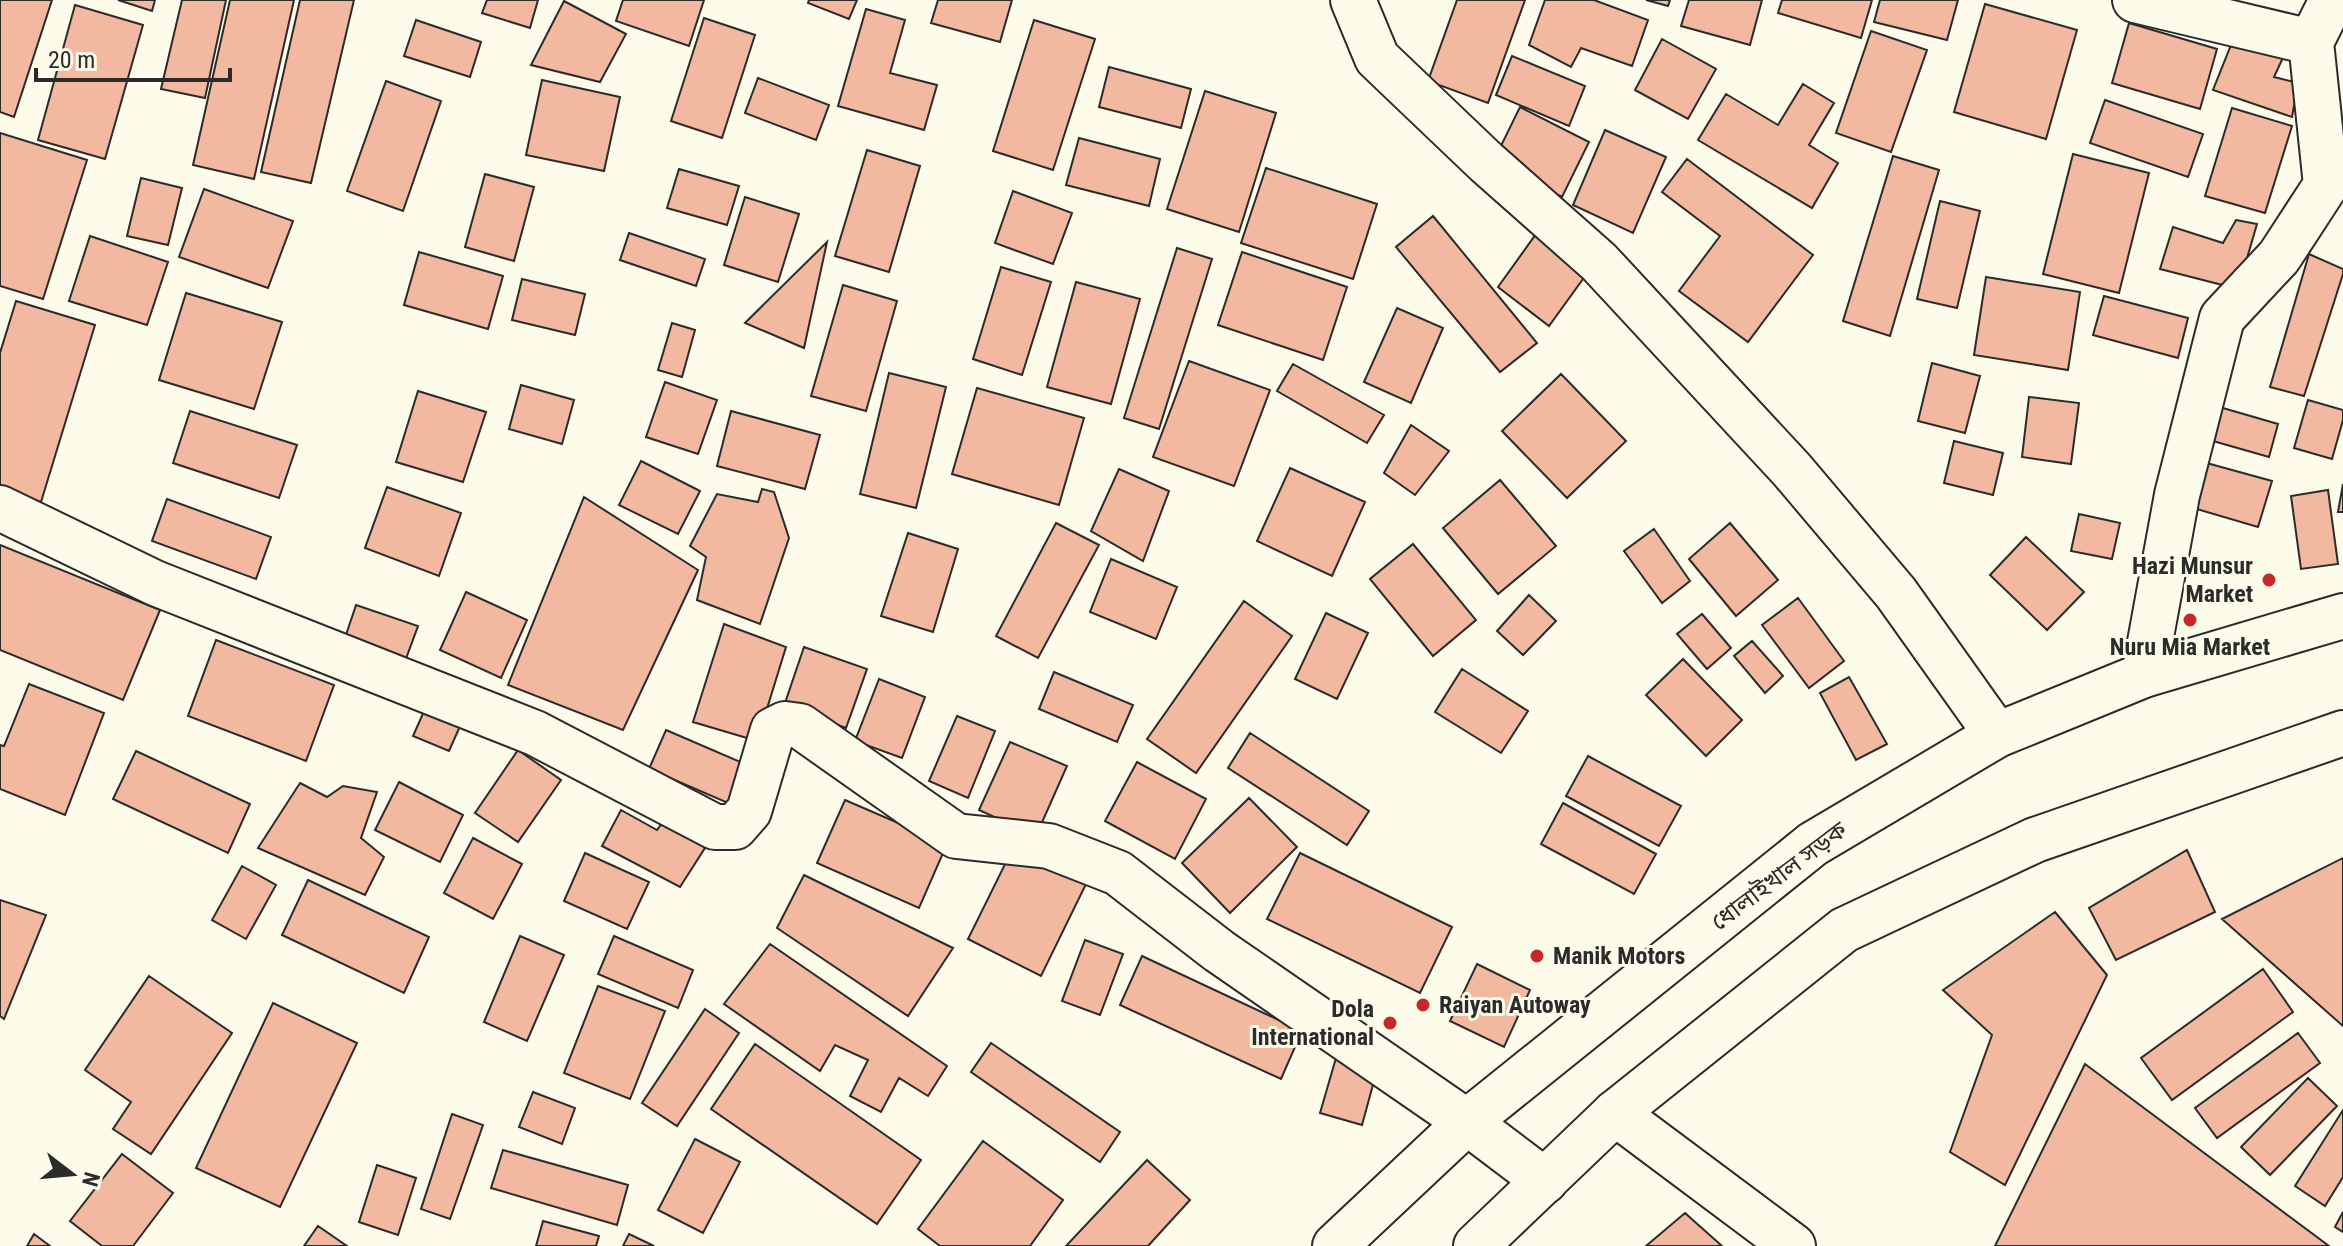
<svg xmlns="http://www.w3.org/2000/svg" width="2343" height="1246" font-family="'Roboto Condensed','Noto Sans Bengali',sans-serif">
  <style>
    .building { fill: #f2b8a0; stroke: #2b2b2b; stroke-width: 2 }
    .lines { fill: none; stroke-linecap: round; stroke-linejoin: round }
    .street-casing { stroke: #2b2b2b; stroke-width: 48 }
    .primary-casing { stroke: #2b2b2b; stroke-width: 48 }
    .street { stroke: #fdfbea; stroke-width: 44 }
    .primary { stroke: #fdfbea; stroke-width: 44 }
    .poi-dot { fill: #c62828; stroke: #fdfbea; stroke-width: 3 }
    .labels { text-anchor: middle; stroke-width: 6; stroke-linejoin: round; paint-order: stroke }
    .poi-label { font-size: 24px; font-weight: bold; fill: #2b2b2b; stroke: #fdfbea; text-anchor: end }
    .street-label { font-size: 24px; fill: #2b2b2b; stroke: #fdfbea }
  </style>
  <rect width="100%" height="100%" fill="#fdfbea"/>
  <path class="building" d="M0,0H52L14,117L0,112Z
    M118,0H155L152,11Z
    M182,0H226L205,98L161,89Z
    M230,0H294L254,179L193,165Z
    M300,0H354L311,183L261,172Z
    M487,0H538L530,28L482,13Z
    M623,0H704L689,46L616,21Z
    M809,0H857L849,19L808,3Z
    M938,0H1012L1000,42L931,23Z
    M1457,0H1525L1488,103L1428,81Z
    M1545,0H1594L1648,20L1632,66L1581,48L1571,67L1529,45Z
    M1646,0H1670L1668,6Z
    M1689,0H1762L1750,45L1681,26Z
    M1782,0H1872L1861,38L1778,13Z
    M1880,0H1958L1947,40L1874,22Z
    M564,1L626,34L600,82L531,65Z
    M1985,4L2077,30L2046,139L1954,112Z
    M75,5L143,25L105,159L38,140Z
    M866,9L905,20L890,73L937,85L924,130L838,106Z
    M704,18L755,35L722,138L671,121Z
    M416,20L481,42L470,77L404,56Z
    M1034,20L1095,39L1053,170L993,151Z
    M2129,23L2217,49L2200,109L2112,83Z
    M1871,31L1927,50L1891,152L1836,133Z
    M2235,35L2286,51L2274,77L2298,83L2292,117L2213,90Z
    M1662,39L1716,69L1688,119L1635,90Z
    M1512,56L1585,86L1569,126L1496,95Z
    M1109,67L1191,89L1181,128L1099,107Z
    M758,78L829,105L816,140L745,113Z
    M542,80L620,97L604,171L526,155Z
    M386,81L441,101L403,211L347,191Z
    M1803,84L1834,103L1809,145L1838,163L1812,208L1698,140L1726,94L1778,125Z
    M1205,91L1276,113L1239,232L1167,209Z
    M2105,100L2203,134L2188,177L2090,143Z
    M1520,107L1589,142L1562,197L1493,162Z
    M2232,108L2292,126L2265,213L2205,196Z
    M1605,130L1666,157L1633,233L1573,205Z
    M0,133L87,160L43,299L0,286Z
    M1079,138L1160,159L1149,206L1066,185Z
    M867,150L920,166L889,272L835,256Z
    M2073,154L2149,173L2119,293L2043,274Z
    M1893,156L1939,170L1890,336L1843,321Z
    M1687,159L1813,255L1748,342L1679,291L1720,236L1662,192Z
    M1266,168L1377,204L1353,279L1241,243Z
    M679,169L739,186L727,225L667,208Z
    M485,174L534,187L514,261L465,247Z
    M141,178L182,188L168,245L127,236Z
    M204,189L293,221L268,288L179,257Z
    M1013,191L1072,213L1053,264L995,243Z
    M745,197L799,214L778,282L724,265Z
    M1940,201L1980,211L1957,308L1917,299Z
    M1433,216L1537,343L1500,372L1396,247Z
    M2236,220L2257,224L2238,289L2160,269L2173,227L2223,243Z
    M629,233L705,259L696,286L620,260Z
    M1536,234L1588,272L1549,326L1498,287Z
    M90,236L168,262L147,325L69,301Z
    M827,242L804,348L745,323Z
    M1177,248L1212,259L1159,429L1124,418Z
    M419,252L503,276L488,329L404,305Z
    M1242,252L1347,287L1323,360L1218,325Z
    M2309,254L2343,269V274L2304,396L2270,387Z
    M1001,267L1051,282L1022,375L973,359Z
    M1986,277L2080,292L2068,370L1974,355Z
    M522,279L585,294L575,335L512,320Z
    M1076,282L1140,299L1111,404L1047,387Z
    M843,285L897,301L866,411L811,396Z
    M186,293L282,322L254,409L159,380Z
    M2104,296L2188,318L2178,358L2093,335Z
    M16,301L95,325L41,502L0,489V353Z
    M1397,308L1443,328L1411,403L1364,382Z
    M672,323L695,330L682,377L658,370Z
    M1189,361L1270,390L1234,486L1153,457Z
    M1932,363L1980,376L1965,433L1918,421Z
    M1293,364L1384,415L1367,443L1277,391Z
    M889,373L946,387L916,508L860,494Z
    M1561,374L1626,441L1567,498L1502,431Z
    M665,382L717,400L698,454L646,437Z
    M521,385L574,400L562,444L509,429Z
    M977,388L1084,418L1059,505L952,474Z
    M418,391L486,412L463,482L396,462Z
    M2029,397L2079,403L2071,464L2022,457Z
    M2308,400L2343,410V420L2332,459L2294,448Z
    M2216,406L2278,424L2269,457L2206,439Z
    M190,411L297,445L279,498L173,463Z
    M731,411L820,435L805,489L717,466Z
    M1411,425L1449,451L1415,495L1384,473Z
    M1954,441L2003,453L1993,495L1944,483Z
    M641,461L700,491L678,534L619,505Z
    M2203,462L2272,481L2258,527L2190,507Z
    M1290,468L1365,502L1332,576L1257,541Z
    M1119,469L1169,491L1143,561L1091,531Z
    M1500,480L1556,546L1498,594L1443,528Z
    M2343,484V512H2338Z
    M387,487L461,513L439,576L365,548Z
    M762,489L774,492L789,538L760,624L697,600L706,557L690,546L717,494L758,502Z
    M2328,490L2338,564L2301,569L2291,496Z
    M584,497L698,570L623,730L508,685Z
    M167,499L271,537L256,579L152,541Z
    M2079,514L2120,523L2112,559L2071,551Z
    M1056,523L1099,545L1038,658L996,636Z
    M1730,523L1778,580L1736,616L1689,559Z
    M1654,529L1690,581L1662,603L1624,551Z
    M908,533L958,549L933,632L881,616Z
    M2026,537L2084,592L2047,630L1990,575Z
    M1413,544L1476,620L1433,656L1370,579Z
    M0,545L160,610L123,700L0,650Z
    M1111,559L1177,587L1156,639L1090,612Z
    M466,592L527,620L501,678L440,650Z
    M1529,595L1556,621L1523,655L1497,631Z
    M1798,598L1844,661L1809,688L1762,625Z
    M1244,601L1292,636L1196,773L1147,739Z
    M356,605L418,626L404,664L343,644Z
    M1326,613L1368,633L1337,699L1295,679Z
    M1702,614L1731,648L1707,669L1677,634Z
    M724,624L786,647L757,741L693,722Z
    M216,640L334,685L306,761L188,716Z
    M1752,641L1783,676L1765,693L1734,656Z
    M804,647L867,669L846,728L784,706Z
    M1683,659L1742,720L1706,756L1646,695Z
    M1462,669L1528,711L1501,753L1435,712Z
    M1054,672L1133,705L1117,742L1039,709Z
    M1849,677L1887,744L1856,760L1820,693Z
    M879,679L925,697L902,758L855,741Z
    M29,684L104,713L65,815L0,789V745L4,746Z
    M429,700L465,715L449,751L413,736Z
    M957,716L995,731L968,798L929,781Z
    M666,730L745,764L728,803L649,769Z
    M1250,733L1369,811L1347,845L1228,768Z
    M1010,742L1067,766L1036,836L979,810Z
    M518,750L561,780L518,842L475,813Z
    M136,751L250,804L228,853L113,799Z
    M1588,756L1681,806L1659,846L1566,796Z
    M1137,762L1206,799L1175,859L1105,821Z
    M399,782L463,815L440,862L375,830Z
    M300,783L327,797L343,786L377,792L361,838L384,857L365,895L258,848Z
    M1249,798L1297,847L1230,913L1182,863Z
    M845,800L947,844L919,908L817,863Z
    M1563,803L1656,854L1634,894L1541,844Z
    M621,810L657,830L670,813L712,837L680,887L602,846Z
    M473,838L522,864L493,919L444,893Z
    M1014,846L1087,882L1041,976L968,939Z
    M2187,850L2215,912L2116,960L2089,908Z
    M585,853L649,882L627,929L564,901Z
    M1300,853L1452,927L1420,993L1267,919Z
    M2343,858V1026L2222,919Z
    M242,866L276,885L246,939L212,920Z
    M804,875L953,948L908,1016L777,928Z
    M308,880L429,937L404,993L282,935Z
    M0,900L46,915L4,1019L0,1016Z
    M2055,912L2107,975L2005,1185L1950,1152L1992,1035L1943,990Z
    M520,936L564,955L527,1041L484,1022Z
    M614,936L693,970L678,1008L598,974Z
    M1085,940L1123,954L1100,1015L1062,1001Z
    M770,944L947,1066L928,1096L899,1078L881,1112L850,1096L868,1060L835,1045L820,1071L724,1004Z
    M1142,956L1302,1031L1281,1079L1120,1005Z
    M1477,964L1530,990L1504,1047L1450,1021Z
    M2263,969L2293,1012L2172,1100L2141,1058Z
    M149,976L232,1033L151,1154L113,1129L131,1102L85,1070Z
    M598,986L665,1011L630,1099L564,1073Z
    M273,1003L357,1043L280,1207L196,1168Z
    M705,1009L739,1033L677,1126L642,1103Z
    M2298,1033L2320,1063L2217,1138L2195,1108Z
    M991,1043L1120,1132L1100,1162L971,1072Z
    M755,1044L921,1160L877,1224L711,1109Z
    M1336,1058L1377,1070L1362,1125L1320,1113Z
    M2085,1064L2329,1246H1995Z
    M2308,1078L2337,1106L2270,1175L2241,1147Z
    M533,1092L575,1108L562,1144L519,1127Z
    M2343,1110V1177L2325,1206L2295,1186Z
    M452,1114L483,1125L450,1219L421,1209Z
    M695,1139L740,1162L703,1233L658,1210Z
    M983,1141L1063,1200L1030,1246H940L918,1229Z
    M503,1150L628,1185L617,1225L491,1188Z
    M122,1154L173,1193L133,1246H102L70,1221Z
    M1147,1160L1190,1200L1148,1246H1066Z
    M377,1165L416,1178L398,1235L359,1222Z
    M2343,1212V1232L2335,1227Z
    M1685,1213L1722,1246H1646Z
    M543,1221L599,1236L596,1246H536Z
    M318,1226L347,1246H304Z
    M34,1234L50,1246H27Z
    M629,1234L654,1246H623Z"/>
  <g class="lines">
    <defs>
      <path id="street" d="M1353,0L1377,58L1486,162L1599,262L1792,470L1896,593L1997,735
        M2135,0L2311,42
        M0,508L155,583L535,733L715,827H735L749,811L773,730L785,724L800,726L956,836L1049,846L1118,873L1219,951L1467,1122L1545,1181
        M2144,675L2177,495L2222,318L2279,257L2326,185L2311,42L2332,0
        M1615,1113L1793,1246"/>
      <path id="primary" d="M1335,1246L1467,1122L1813,844L1997,735L2144,675L2343,616
        M1476,1246L1615,1113L1844,930L2035,840L2343,733"/>
    </defs>
    <use href="#street" class="street-casing"/>
    <use href="#primary" class="primary-casing"/>
    <use href="#street" class="street"/>
    <use href="#primary" class="primary"/>
  </g>
  <g class="poi-dot">
    <circle cx="2269" cy="580" r="8"/>
    <circle cx="2190" cy="620" r="8"/>
    <circle cx="1537" cy="956" r="8"/>
    <circle cx="1423" cy="1005" r="8"/>
    <circle cx="1390" cy="1023" r="8"/>
  </g>
  <g class="labels">
    <g class="poi-label">
      <text x="2253" y="574">Hazi Munsur<tspan x="2253" dy="28">Market</tspan></text>
      <text x="2190" y="655" text-anchor="middle">Nuru Mia Market</text>
      <text x="1553" y="964" text-anchor="start">Manik Motors</text>
      <text x="1439" y="1013" text-anchor="start">Raiyan Autoway</text>
      <text x="1374" y="1017">Dola<tspan x="1374" dy="28">International</tspan></text>
    </g>
    <g class="street-label">
      <text transform="translate(1779 876) rotate(-37)" y="8">ধোলাইখাল সড়ক</text>
    </g>
  </g>
  <g transform="translate(72 1174) rotate(106)" stroke="#fdfbea" stroke-width="6" paint-order="stroke">
  <path d="M0-6L14 30L0 20L-14 30Z" fill="#2b2b2b"/>
  <text y="-12" font-size="22" font-weight="bold" text-anchor="middle" fill="#2b2b2b">N</text>
  </g>
  <path d="M36 68v12h194v-12" fill="none" stroke="#2b2b2b" stroke-width="4"/>
  <text x="48" y="68" font-size="24" fill="#2b2b2b" stroke="#fdfbea" stroke-width="6" paint-order="stroke">20 m</text>
</svg>
